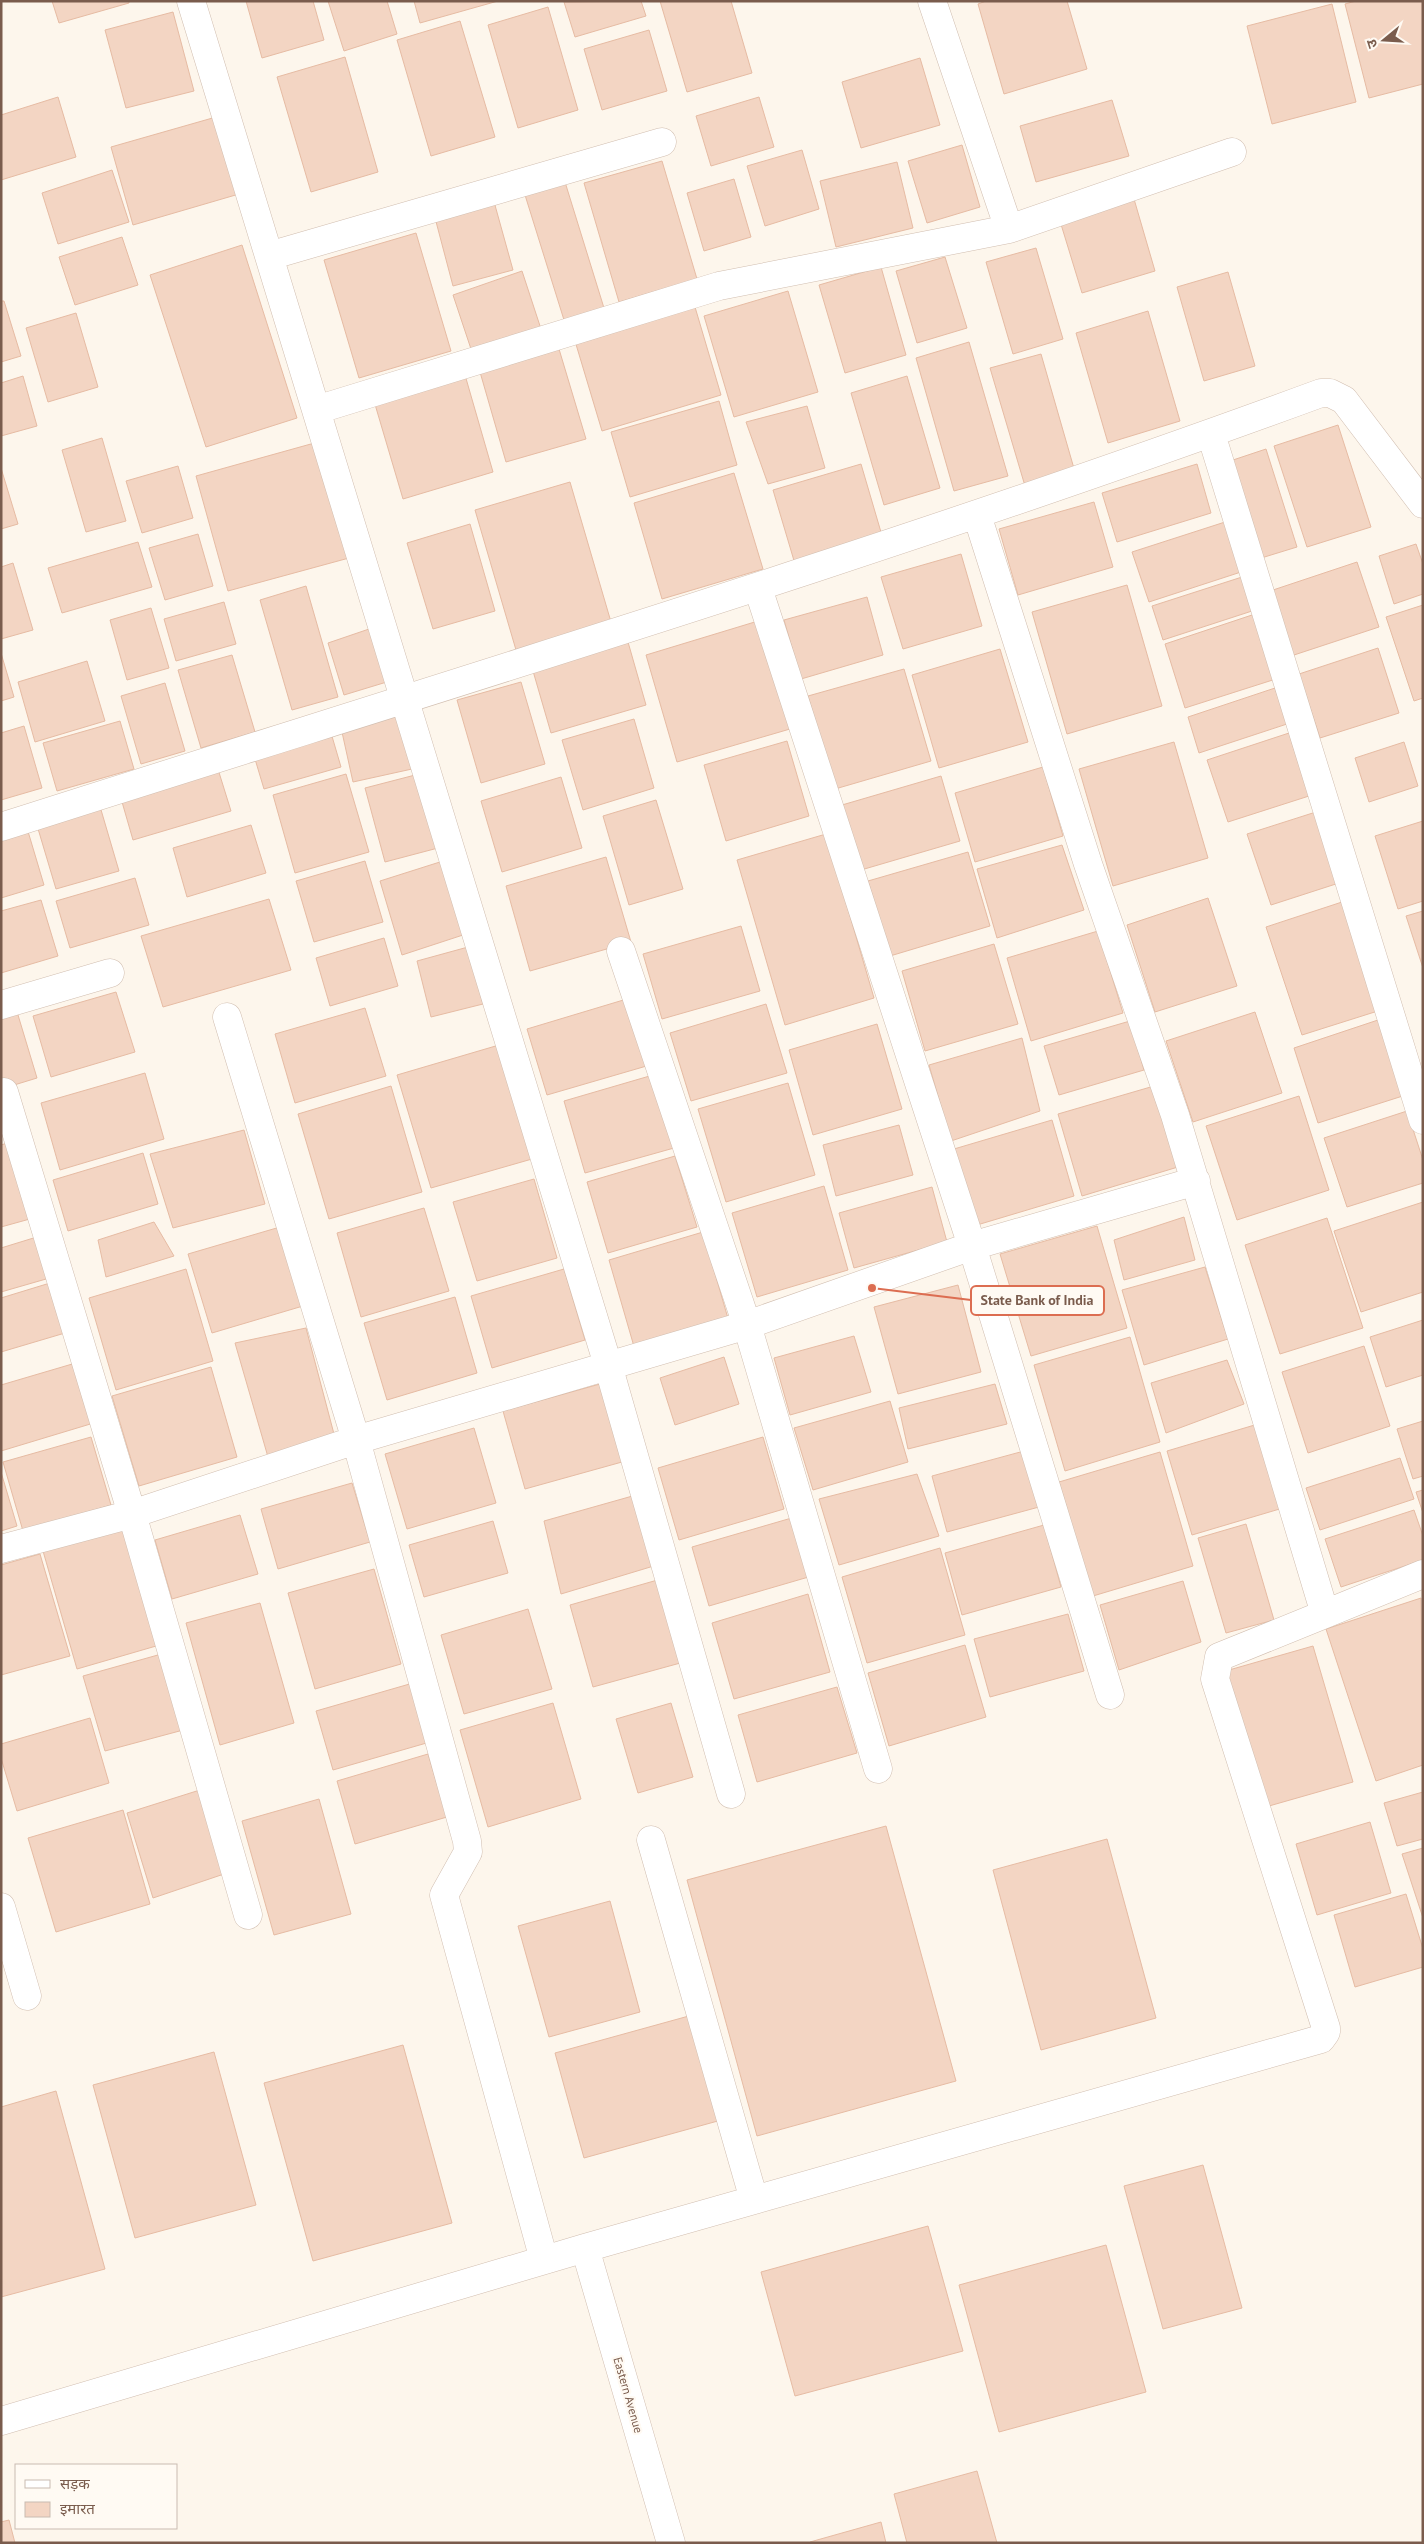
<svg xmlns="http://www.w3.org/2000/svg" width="1424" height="2544" font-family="'PT Sans','Noto Sans Devanagari',sans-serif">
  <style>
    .building { fill: #f3d5c3; stroke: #e6bba3 }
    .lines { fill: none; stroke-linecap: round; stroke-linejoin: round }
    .minor-casing { stroke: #d1beb0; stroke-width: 29 }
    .minor { stroke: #fff; stroke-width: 28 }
    .labels { text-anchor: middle; stroke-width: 4.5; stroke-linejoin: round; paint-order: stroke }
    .street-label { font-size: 12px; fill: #7a5c4d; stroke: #fffaf3 }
    .leader { fill: none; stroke: #dc6d51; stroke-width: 2 }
    .callout-dot { fill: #dc6d51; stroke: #fffaf3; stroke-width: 2 }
    .callout { fill: #fffaf3; stroke: #dc6d51; stroke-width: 2 }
    .callout-label { font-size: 14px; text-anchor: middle; font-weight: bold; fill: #7a5c4d }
  </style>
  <rect width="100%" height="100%" fill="#fdf6ec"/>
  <path class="building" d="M52,1H129V3L59,23Z
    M246,1H313L324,40L262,58Z
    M328,1H387L397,34L344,51Z
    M414,1H498L420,23Z
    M641,1L646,16L575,37L564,2Z
    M660,1H731L752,73L687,92Z
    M986,1H1067L1087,69L1004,94L978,4Z
    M1356,1H1423V84L1369,98L1345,4Z
    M1332,4L1356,102L1272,124L1247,26Z
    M548,7L578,110L518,128L488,25Z
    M173,12L194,91L126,108L105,30Z
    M460,21L495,137L431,156L397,40Z
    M649,30L667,91L602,110L584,49Z
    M345,57L378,172L311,192L277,77Z
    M920,58L940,125L861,148L842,82Z
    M58,97L76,157L1,180V115Z
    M759,97L774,147L711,166L696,116Z
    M1112,100L1129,156L1036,182L1020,126Z
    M216,117L239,194L133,225L111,147Z
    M962,145L980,207L927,223L908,161Z
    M802,150L819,209L765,226L747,166Z
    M662,161L697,279L619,302L584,183Z
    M897,162L913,228L836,247L820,181Z
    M112,170L129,222L58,244L42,193Z
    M734,179L751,237L704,251L687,193Z
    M565,182L604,308L564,320L525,195Z
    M493,198L513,270L453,286L434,214Z
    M1134,199L1155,271L1082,293L1060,221Z
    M416,233L451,351L359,378L324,260Z
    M122,237L138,285L75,305L59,257Z
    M242,245L297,418L206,447L150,275Z
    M1036,248L1063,339L1013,354L986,262Z
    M945,257L967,328L917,343L896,271Z
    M881,267L906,355L845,373L819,285Z
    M522,271L541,329L472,352L453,295Z
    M1228,272L1255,366L1204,381L1177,287Z
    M788,291L818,392L734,417L704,316Z
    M1,301H4L21,356L1,362Z
    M695,307L721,395L602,431L575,341Z
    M1148,311L1180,421L1108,443L1076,333Z
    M76,313L98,387L48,402L26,328Z
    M969,342L1008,476L954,491L916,358Z
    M559,349L586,439L506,462L480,372Z
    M1041,354L1075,472L1025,486L990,368Z
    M465,375L493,472L403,499L374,401Z
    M23,376L37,426L1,436V383Z
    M907,376L940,488L884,505L851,393Z
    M719,401L737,465L630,497L611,432Z
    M807,406L825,468L768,484L746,422Z
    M1338,425L1371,527L1307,547L1274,446Z
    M102,438L126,521L86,532L62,450Z
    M318,442L349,558L228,591L196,476Z
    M1266,449L1297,547L1258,559L1227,462Z
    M861,464L883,539L795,564L773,490Z
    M1197,464L1211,513L1117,542L1102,493Z
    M178,466L193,518L142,533L126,481Z
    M1,468L18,524L1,529Z
    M734,473L763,569L662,599L634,503Z
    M570,482L611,622L516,650L475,510Z
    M1094,502L1113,567L1018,595L999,529Z
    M1225,522L1241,572L1149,602L1132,552Z
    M470,524L495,611L433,629L407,543Z
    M198,534L213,586L165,600L149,548Z
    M138,542L152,587L62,613L48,568Z
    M1416,544L1423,564V594L1394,604L1379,556Z
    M961,554L982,626L903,649L881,577Z
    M1357,562L1379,627L1291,656L1270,591Z
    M13,563L33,630L1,639V567Z
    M1242,577L1252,611L1163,640L1152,606Z
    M1127,585L1162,706L1067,734L1032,612Z
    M306,586L338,697L292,710L260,600Z
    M867,597L883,655L801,679L784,620Z
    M224,602L236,644L176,661L164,619Z
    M1423,605V698L1414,701L1386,617Z
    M151,608L169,668L127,680L110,620Z
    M1258,613L1279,678L1185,708L1165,644Z
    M758,621L790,729L677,762L646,655Z
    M372,628L390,681L344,695L328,643Z
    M628,642L646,705L551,733L533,671Z
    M1378,648L1399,713L1320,738L1299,674Z
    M1000,649L1028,742L939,768L912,675Z
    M1,653L14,697L1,701Z
    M232,655L255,732L201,748L178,670Z
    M87,661L105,721L35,742L18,682Z
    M904,669L931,761L835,789L808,696Z
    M521,682L545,764L481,783L457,700Z
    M165,683L185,751L141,764L121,696Z
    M1275,688L1287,724L1199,753L1188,717Z
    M399,710L412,769L353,782L340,723Z
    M634,719L654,788L583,810L562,740Z
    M120,721L134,769L57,791L43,743Z
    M24,726L42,788L1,800V733Z
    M329,726L341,767L264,789L252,749Z
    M1289,733L1309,796L1228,822L1207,760Z
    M787,741L809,816L726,841L704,765Z
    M1174,742L1208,858L1113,886L1079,769Z
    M1404,742L1418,786L1369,802L1355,758Z
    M217,766L231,811L133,840L120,795Z
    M1043,767L1063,836L975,862L955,793Z
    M346,774L369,852L295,873L273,795Z
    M419,774L438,848L385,862L365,788Z
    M941,776L960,841L861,870L842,805Z
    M561,777L582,848L502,872L481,801Z
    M656,800L683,889L629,905L603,816Z
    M99,803L119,871L56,889L36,822Z
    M1319,811L1342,882L1271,905L1247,834Z
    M1423,821V901L1398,909L1375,836Z
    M251,825L266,873L187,897L173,848Z
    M27,828L44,885L1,898V835Z
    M826,834L874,998L785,1025L737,860Z
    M1062,845L1084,910L997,938L977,869Z
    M968,852L990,926L890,956L868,881Z
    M606,857L631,942L530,971L506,886Z
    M365,861L383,922L314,942L296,881Z
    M443,861L466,934L402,955L380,881Z
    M135,878L149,925L70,948L56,901Z
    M1208,898L1237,986L1155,1012L1127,925Z
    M269,899L291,970L163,1007L141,936Z
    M41,900L58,956L1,973V911Z
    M1345,901L1381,1010L1302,1035L1266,927Z
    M1423,911V968L1406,916Z
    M741,926L760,991L662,1019L643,954Z
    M1098,931L1123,1013L1031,1041L1007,958Z
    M384,938L398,986L330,1006L316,958Z
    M994,944L1018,1024L925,1051L902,971Z
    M468,947L483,1004L431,1017L417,961Z
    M116,992L135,1052L51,1077L33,1016Z
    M630,998L650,1065L547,1095L527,1029Z
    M766,1004L787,1073L691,1101L670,1033Z
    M15,1005L37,1078L1,1089V1009Z
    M365,1008L386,1076L295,1103L275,1034Z
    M1255,1012L1282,1093L1193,1122L1166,1041Z
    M1384,1018L1409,1094L1318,1123L1294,1048Z
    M1130,1021L1144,1070L1059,1095L1044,1046Z
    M877,1024L902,1109L813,1135L789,1050Z
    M1022,1038L1040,1111L951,1141L929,1065Z
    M499,1045L532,1159L431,1188L397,1075Z
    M145,1073L164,1139L60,1170L41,1103Z
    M653,1075L674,1148L585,1173L564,1101Z
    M788,1083L815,1175L726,1202L698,1109Z
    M391,1086L422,1192L329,1219L298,1114Z
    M1154,1086L1178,1167L1082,1196L1058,1114Z
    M1299,1096L1329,1190L1237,1220L1206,1126Z
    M1407,1111L1423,1160V1183L1347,1207L1324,1138Z
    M1052,1120L1074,1196L977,1225L954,1149Z
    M899,1125L913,1175L836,1196L823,1145Z
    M244,1130L265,1204L173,1228L150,1154Z
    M14,1141L37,1217L1,1227V1145Z
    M143,1153L158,1204L68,1231L53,1180Z
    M675,1156L697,1227L608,1253L587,1182Z
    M534,1179L557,1258L477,1281L453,1202Z
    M824,1186L848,1270L757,1297L732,1213Z
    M932,1187L947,1242L854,1268L839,1213Z
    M1423,1202V1292L1361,1312L1334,1231Z
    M424,1208L449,1291L361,1317L337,1233Z
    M1184,1217L1195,1260L1124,1280L1114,1240Z
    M1327,1218L1363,1328L1280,1354L1245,1245Z
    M154,1222L174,1256L106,1277L98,1240Z
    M1097,1226L1127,1328L1031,1356L1000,1254Z
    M280,1227L303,1306L212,1333L188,1254Z
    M703,1232L729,1322L635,1350L609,1260Z
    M40,1236L53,1277L1,1292V1248Z
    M1205,1267L1228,1339L1144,1365L1122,1290Z
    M186,1269L213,1361L116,1390L89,1298Z
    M564,1269L585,1340L492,1368L471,1296Z
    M50,1283L65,1333L1,1352V1298Z
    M958,1285L981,1372L898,1394L874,1307Z
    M455,1297L477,1373L387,1400L364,1323Z
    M1423,1320V1375L1386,1387L1370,1337Z
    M306,1328L334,1434L268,1457L235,1343Z
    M854,1336L871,1392L790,1415L774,1358Z
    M1130,1337L1160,1442L1065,1471L1034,1365Z
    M1364,1346L1390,1426L1308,1453L1282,1372Z
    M724,1357L739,1404L675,1425L660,1378Z
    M1227,1360L1244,1404L1166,1433L1151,1383Z
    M79,1362L97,1422L1,1451V1385Z
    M211,1367L237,1457L139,1486L112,1396Z
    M600,1384L622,1462L525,1489L503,1411Z
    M995,1384L1007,1424L908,1449L899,1408Z
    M890,1401L908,1462L813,1490L794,1428Z
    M1423,1421V1476L1413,1479L1397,1429Z
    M1258,1424L1283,1508L1192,1535L1167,1451Z
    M474,1428L496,1503L407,1529L385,1454Z
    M91,1437L111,1505L23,1531L3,1462Z
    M763,1437L784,1509L679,1540L658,1468Z
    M1024,1451L1039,1507L947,1532L932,1476Z
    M1160,1452L1193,1566L1093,1596L1059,1482Z
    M1400,1458L1414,1499L1320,1530L1306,1488Z
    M1,1472L17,1526L1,1531Z
    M917,1474L939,1536L839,1565L819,1499Z
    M352,1483L370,1542L278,1569L261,1509Z
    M1423,1490V1513L1416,1492Z
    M636,1495L657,1565L561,1594L544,1521Z
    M1414,1510L1423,1536V1560L1341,1587L1325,1539Z
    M240,1515L258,1574L172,1599L155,1540Z
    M795,1517L812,1576L709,1606L692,1547Z
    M493,1521L508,1573L424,1597L409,1545Z
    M1246,1524L1274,1620L1226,1633L1198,1538Z
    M1044,1525L1061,1587L962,1615L945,1553Z
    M128,1529L163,1644L77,1669L43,1551Z
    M940,1548L965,1635L867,1663L842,1577Z
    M40,1554L70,1656L1,1675V1565Z
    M374,1569L401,1664L315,1689L288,1593Z
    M661,1579L684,1662L593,1687L570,1605Z
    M1183,1581L1201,1642L1119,1670L1100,1605Z
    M808,1594L830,1672L734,1699L712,1623Z
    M1421,1598L1423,1765L1376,1781L1326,1629Z
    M260,1603L294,1723L220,1745L186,1623Z
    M528,1609L552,1689L464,1714L441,1635Z
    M1068,1614L1084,1671L990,1697L974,1639Z
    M965,1645L986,1717L889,1746L868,1673Z
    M1313,1646L1353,1782L1262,1808L1222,1672Z
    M165,1653L187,1729L105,1751L83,1676Z
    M413,1683L430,1742L333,1770L316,1711Z
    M837,1687L857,1753L757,1782L738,1715Z
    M553,1703L581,1799L488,1827L460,1730Z
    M671,1703L693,1777L638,1793L616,1719Z
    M90,1718L109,1783L17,1811L1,1758V1744Z
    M428,1754L447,1817L355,1844L337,1781Z
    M203,1789L227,1873L153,1898L127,1813Z
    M1423,1792V1839L1397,1846L1384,1803Z
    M319,1799L351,1914L274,1935L242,1821Z
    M123,1810L150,1904L56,1932L28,1838Z
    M1370,1822L1391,1893L1317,1915L1296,1844Z
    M886,1826L956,2081L757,2136L687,1880Z
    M1107,1839L1156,2018L1041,2050L993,1870Z
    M1423,1848V1918L1402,1854Z
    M1406,1894L1423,1949V1967L1355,1987L1334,1915Z
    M610,1901L640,2012L549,2037L518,1926Z
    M696,2014L725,2119L584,2158L555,2053Z
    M403,2045L452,2223L313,2261L264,2083Z
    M214,2052L256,2205L135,2238L93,2085Z
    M56,2091L105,2269L1,2297V2107Z
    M1203,2165L1242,2308L1163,2329L1124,2186Z
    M928,2226L963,2351L795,2396L761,2272Z
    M1106,2245L1146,2392L999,2432L959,2285Z
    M977,2471L997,2543H907L894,2494Z
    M9,2520L15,2543H1V2522Z
    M881,2522L886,2543H810V2542Z"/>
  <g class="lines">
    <defs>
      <path id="minor" d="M191,1L608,1365L731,1794
        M932,1L1009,229
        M269,256L662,142
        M316,410L719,286L1009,229L1232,152
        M1211,434L1423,1120
        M977,515L1088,864L1175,1115L1325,1614L1423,1574
        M758,588L972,1246L1110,1695
        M1,827C442,686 886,553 1321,393H1330L1344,400L1423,504
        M621,951L747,1325L878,1769
        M1,1005L110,973
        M227,1017L356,1440L467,1841L468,1852L444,1895L544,2260
        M4,1092L132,1514L248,1915
        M1,1549L132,1514L356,1440L747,1325L972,1246L1196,1181
        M651,1840L754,2200
        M1,1907L27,1996
        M585,2248L671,2543
        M1,2421L585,2248L1321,2039L1326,2032V2028L1215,1679L1219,1657L1325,1614"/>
    </defs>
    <use href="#minor" class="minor-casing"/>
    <use href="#minor" class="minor"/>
  </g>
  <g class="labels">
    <g class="street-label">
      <text transform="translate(628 2395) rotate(74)" y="4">Eastern Avenue</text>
    </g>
  </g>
  <path class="leader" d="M872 1288L971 1300"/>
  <circle class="callout-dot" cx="872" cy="1288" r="5"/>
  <rect class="callout" x="971" y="1286" width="133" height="29" rx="5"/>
  <g class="callout-label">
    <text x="1037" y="1305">State Bank of India</text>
  </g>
  <rect width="1424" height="2544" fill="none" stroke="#7a5c4d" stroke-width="5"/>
  <rect x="15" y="2464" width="162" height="65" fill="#fffaf3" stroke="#cabbb1"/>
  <rect x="25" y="2480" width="25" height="8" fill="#ffffff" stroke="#cabbb1"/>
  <text x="60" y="2489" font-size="15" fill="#7a5c4d">सड़क</text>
  <rect x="25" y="2502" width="25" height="15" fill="#f3d5c3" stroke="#cabbb1"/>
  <text x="60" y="2514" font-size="15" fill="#7a5c4d">इमारत</text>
  <g transform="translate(1384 40) rotate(252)" stroke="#fffaf3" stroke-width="4" paint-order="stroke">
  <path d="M0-4L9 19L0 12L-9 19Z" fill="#7a5c4d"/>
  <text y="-8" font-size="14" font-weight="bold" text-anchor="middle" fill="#7a5c4d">उ</text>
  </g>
</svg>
